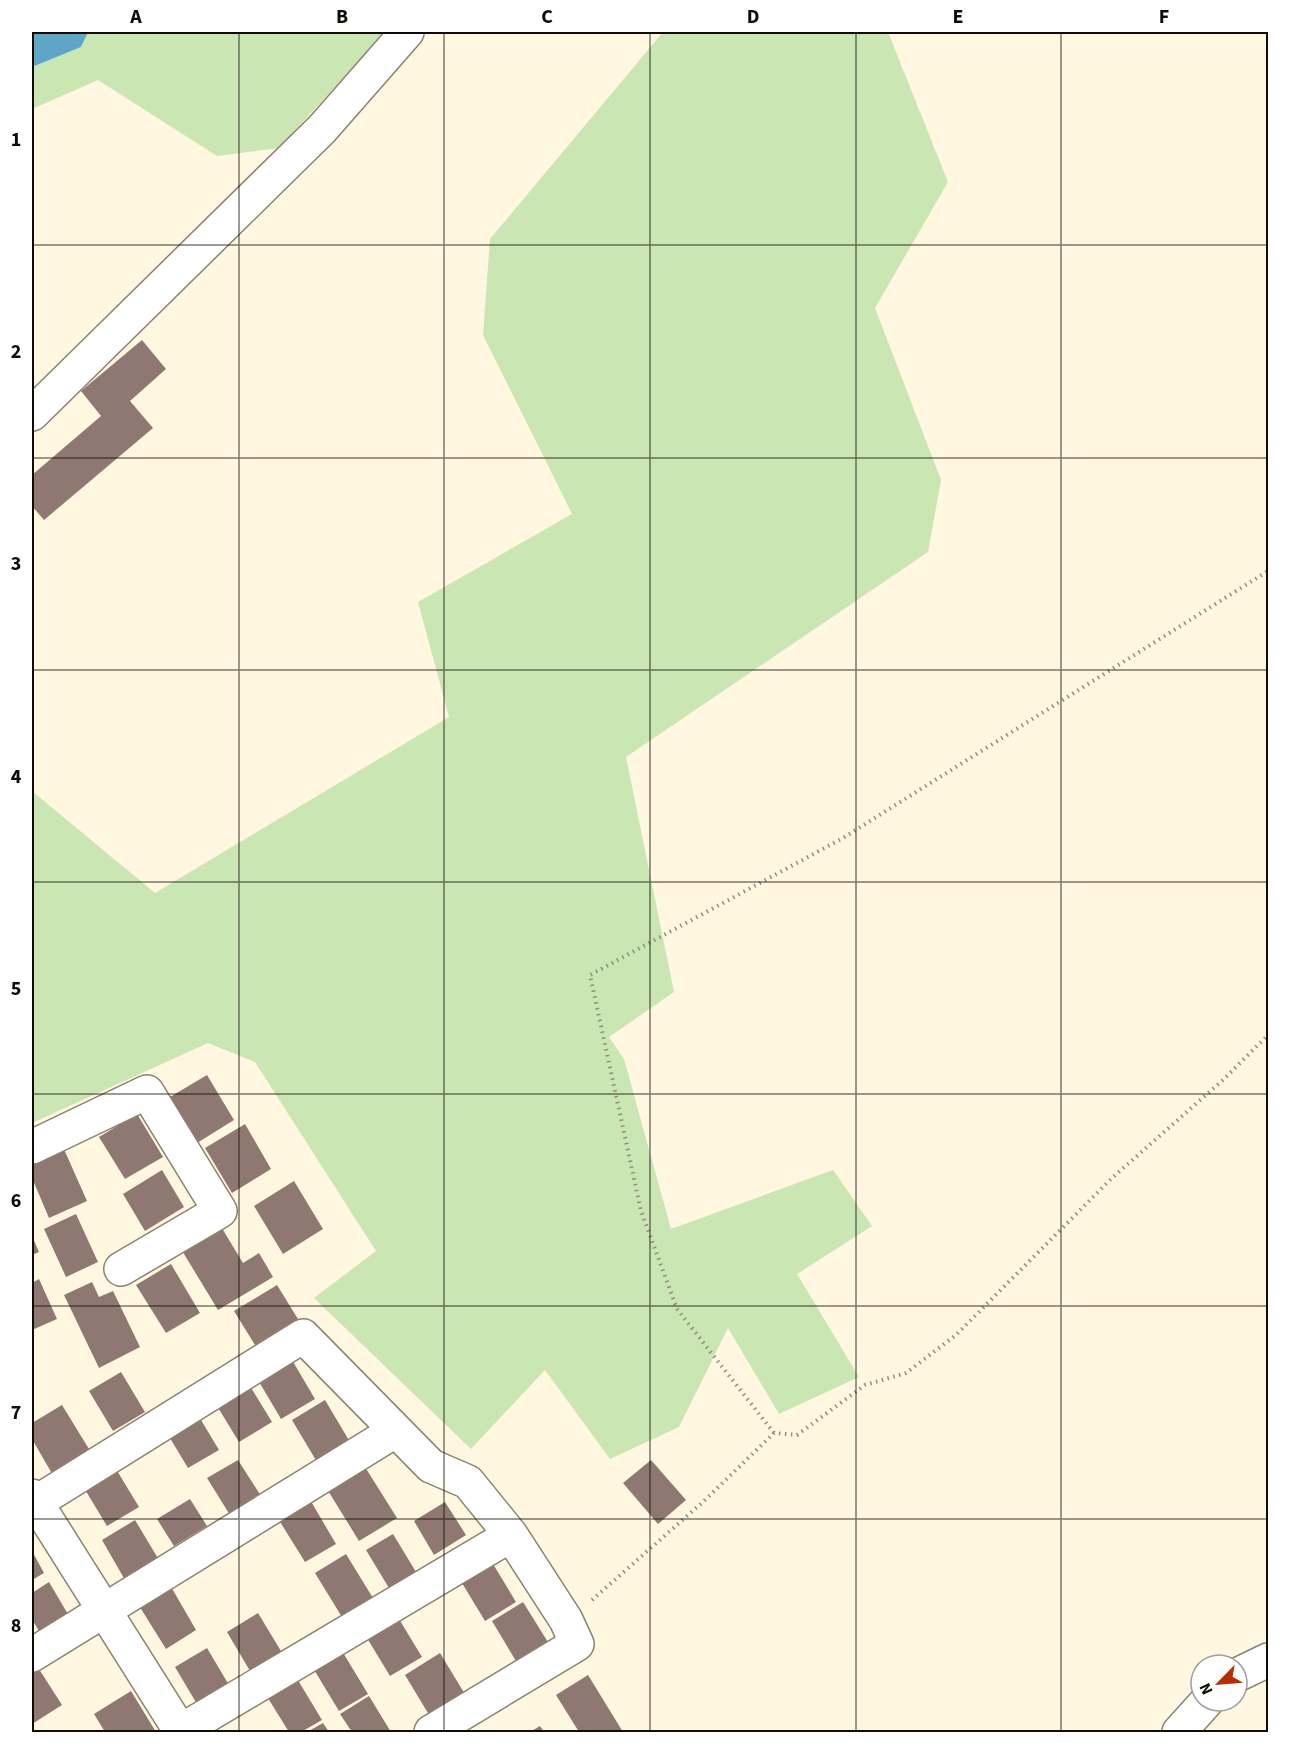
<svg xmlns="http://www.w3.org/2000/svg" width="1300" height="1764" font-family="'Source Sans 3',sans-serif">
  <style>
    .green { fill: #cae6b2 }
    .water { fill: #5ea5c8 }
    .building { fill: #8f7871 }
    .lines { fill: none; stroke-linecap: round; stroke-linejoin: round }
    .minor-casing { stroke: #8a836f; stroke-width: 36 }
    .path { stroke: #928d7d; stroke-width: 4; stroke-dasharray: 1.5 4.5; stroke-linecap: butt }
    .minor { stroke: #fff; stroke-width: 33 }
    .grid { fill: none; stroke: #0f0c06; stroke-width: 1.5; stroke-opacity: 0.55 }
    .neatline { fill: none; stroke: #0f0c06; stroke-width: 2 }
    .grid-label { font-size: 20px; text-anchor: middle; font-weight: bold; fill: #0f0c06 }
  </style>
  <rect width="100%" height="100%" fill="#fff7e0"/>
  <path class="green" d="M88,32H385L279,148L217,156L98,80L32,109V67L81,47Z
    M663,32H888L948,182L875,308L941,480L928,552L626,757L674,992L609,1037L624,1059L671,1229L833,1170L872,1226L797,1274L859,1377L779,1414L728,1328L679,1427L610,1459L545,1370L471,1449L314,1298L376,1251L255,1062L208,1043L32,1123V791L155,893L449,717L418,602L572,514L483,335L490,239Z"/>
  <path class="water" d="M32,32H88L81,47L32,67Z"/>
  <path class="building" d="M142,340L166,369L130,401L153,428L44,520L32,506V475L101,416L81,391Z
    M207,1075L234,1120L197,1143L170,1097Z
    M137,1114L163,1157L125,1179L99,1137Z
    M245,1124L271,1169L232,1193L205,1148Z
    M63,1147L87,1201L49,1218L32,1178V1161Z
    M162,1170L184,1207L145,1231L123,1194Z
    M294,1181L323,1229L283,1254L254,1206Z
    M76,1214L98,1262L66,1277L44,1229Z
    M220,1225L243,1263L259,1253L273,1277L218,1310L181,1249Z
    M32,1236L39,1252L32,1255Z
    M171,1264L200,1313L166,1333L136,1285Z
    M39,1279L57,1319L32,1330V1283Z
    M92,1282L99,1297L113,1291L140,1347L99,1368L64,1295Z
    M277,1285L298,1319L255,1345L234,1311Z
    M292,1360L315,1399L281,1419L258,1380Z
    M121,1372L145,1412L113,1431L89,1391Z
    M250,1386L272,1422L239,1442L217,1406Z
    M325,1400L350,1442L317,1462L292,1420Z
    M62,1405L92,1454L54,1477L32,1439V1423Z
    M198,1415L219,1450L188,1468L167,1433Z
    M238,1460L261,1496L230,1515L207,1478Z
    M651,1460L686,1500L658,1524L623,1483Z
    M365,1467L397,1518L359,1541L327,1489Z
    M116,1469L139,1507L107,1526L84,1488Z
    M309,1498L336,1544L305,1562L277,1517Z
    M190,1499L207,1526L174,1546L157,1519Z
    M445,1502L466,1535L434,1555L414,1521Z
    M135,1520L159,1560L125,1580L102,1540Z
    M393,1534L416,1572L389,1588L366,1550Z
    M32,1551L44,1573L32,1580Z
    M346,1554L376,1603L345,1622L315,1573Z
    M493,1564L516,1602L485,1621L462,1583Z
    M49,1582L69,1616L40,1633L32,1619V1593Z
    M170,1585L196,1630L166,1649L138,1604Z
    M523,1602L551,1647L519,1666L492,1621Z
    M258,1613L284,1656L253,1676L227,1632Z
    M399,1619L422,1657L390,1676L367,1638Z
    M207,1648L229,1685L197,1704L175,1667Z
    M342,1651L368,1694L339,1711L313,1668Z
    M440,1653L466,1696L431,1718L405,1675Z
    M39,1669L62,1705L32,1724V1673Z
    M588,1675L623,1732H579L556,1695Z
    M296,1677L322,1720L301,1732H289L266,1695Z
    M131,1691L156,1732H105L94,1714Z
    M369,1696L391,1732H352L340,1714Z
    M323,1723L329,1732H307Z
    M540,1726L544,1732H530Z"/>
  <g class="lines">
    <defs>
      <path id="minor" d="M32,414L322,129L407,32
        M32,1147L147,1092L220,1211L121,1269
        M32,1496L181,1732
        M32,1505L303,1336L431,1466L468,1482L511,1535L566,1620L577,1644L431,1732
        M32,1655L395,1431
        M1237,1675L1268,1660
        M179,1732L511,1535
        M1179,1732L1207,1701"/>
    </defs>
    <use href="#minor" class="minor-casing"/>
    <path class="path" d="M774,1433L677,1309L641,1211L590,975L843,838L1268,571
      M592,1600L704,1501L774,1433L797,1435L865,1385L906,1373L956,1335L1112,1178L1223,1080L1268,1035"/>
    <use href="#minor" class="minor"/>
  </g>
  <path class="grid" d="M239,32V1732M444,32V1732M650,32V1732M856,32V1732M1061,32V1732M32,245H1268M32,458H1268M32,670H1268M32,882H1268M32,1094H1268M32,1306H1268M32,1519H1268"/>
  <rect width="1300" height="1764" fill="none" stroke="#ffffff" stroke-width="66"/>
  <g transform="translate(1219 1683) rotate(245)"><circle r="28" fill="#ffffff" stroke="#9f9e9b" stroke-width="1.5"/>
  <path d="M0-4.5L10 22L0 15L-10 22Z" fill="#b72d07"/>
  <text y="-9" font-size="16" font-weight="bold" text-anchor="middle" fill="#0f0c06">N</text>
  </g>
  <rect x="33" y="33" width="1234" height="1698" class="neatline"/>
  <g class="grid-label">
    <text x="136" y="23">A</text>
    <text x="342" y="23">B</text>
    <text x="547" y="23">C</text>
    <text x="753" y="23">D</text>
    <text x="958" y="23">E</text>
    <text x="1164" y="23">F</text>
    <text x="16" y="146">1</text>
    <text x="16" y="358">2</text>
    <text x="16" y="570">3</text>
    <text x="16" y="783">4</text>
    <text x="16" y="995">5</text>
    <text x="16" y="1207">6</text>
    <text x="16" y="1419">7</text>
    <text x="16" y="1632">8</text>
  </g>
</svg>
